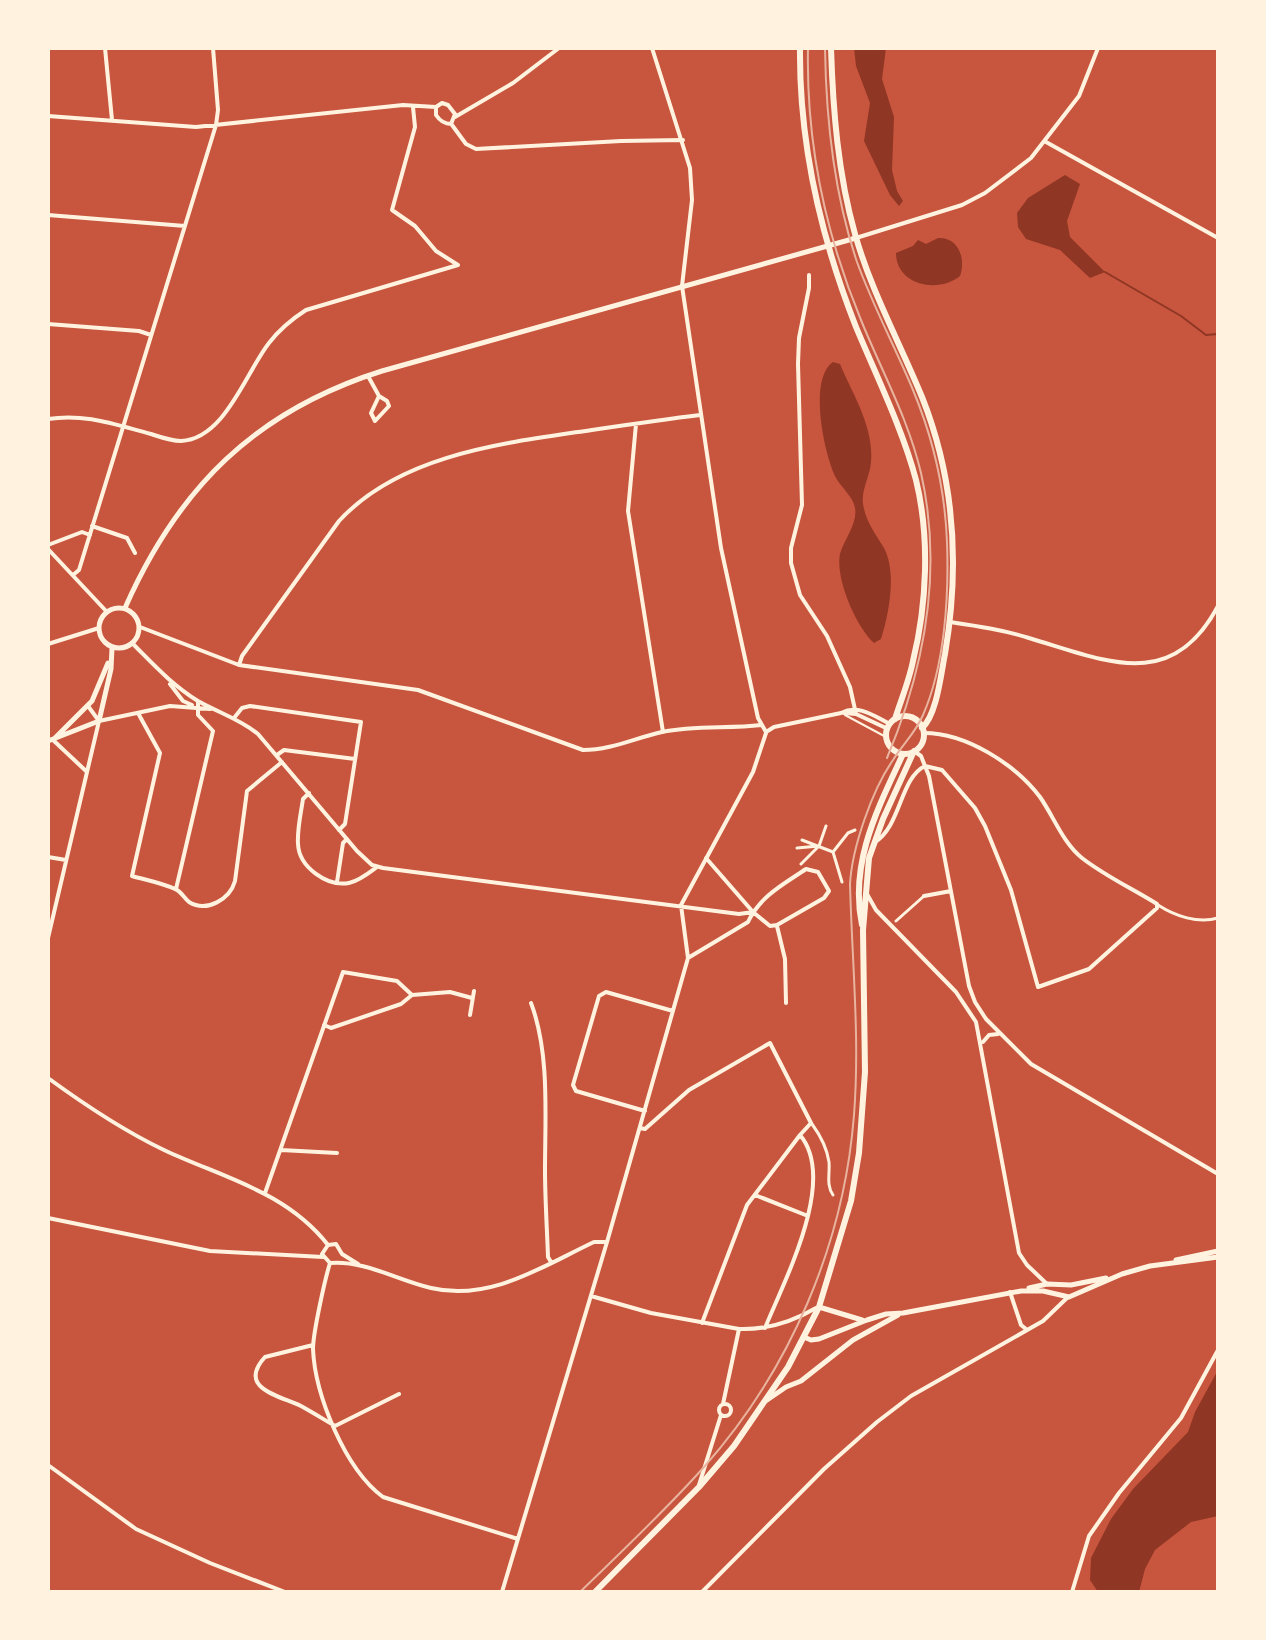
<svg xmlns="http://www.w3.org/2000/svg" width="1266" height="1640" font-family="'Public Sans',sans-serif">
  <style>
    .water { fill: #8f3625 }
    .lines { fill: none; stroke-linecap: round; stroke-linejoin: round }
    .stream { stroke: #8f3625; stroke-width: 2 }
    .service { stroke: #fff3e0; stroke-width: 2 }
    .pedestrian { stroke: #fff3e0; stroke-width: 3 }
    .minor { stroke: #fff3e0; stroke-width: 4 }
    .tertiary { stroke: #fff3e0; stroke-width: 5 }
    .secondary { stroke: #fff3e0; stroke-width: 5 }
    .primary { stroke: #fff3e0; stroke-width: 6 }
    .tram { stroke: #e9b49f; stroke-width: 2 }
  </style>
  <rect width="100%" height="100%" fill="#c8553d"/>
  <path class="water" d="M854,48H886L882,79L894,117L892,170L897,191L903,201L899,206L890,195L864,141L870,103L856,66Z
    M1065,175L1080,184L1067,221L1070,237L1105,272L1090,278L1060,250L1026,239L1018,227L1017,213L1028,198Z
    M938,238C959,237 966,259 960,276C938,294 896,285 896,253L913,246L918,240L926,244Z
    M833,362L840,364C853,395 874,427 871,462C870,476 861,490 863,504C866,522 875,533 884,548C897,573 889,613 881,639L874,643C856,627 835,578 840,554C844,540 858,523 855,508C854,498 841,487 836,478C824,454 808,379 833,362Z
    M1218,1370V1516L1191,1522L1155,1550L1145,1569L1139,1592H1098L1090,1580L1091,1558L1111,1519L1133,1489L1188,1432L1195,1412Z"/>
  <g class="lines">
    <path class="stream" d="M1105,272L1181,316L1206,335L1218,334"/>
    <path class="service" d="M845,715L886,737"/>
    <path class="pedestrian" d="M802,840L833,852L842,882
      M797,848L819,846L826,826
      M833,852L848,833L855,830
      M801,864L819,846
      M1158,905C1175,916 1198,924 1218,918
      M896,921L924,896
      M812,1124C820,1135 827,1148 829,1162C830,1174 826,1185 833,1195"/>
    <path class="minor" d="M105,48L112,120
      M652,48L690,168L692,200L682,286L721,548L758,718L766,732
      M48,116L196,127L403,105L436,107V115C440,121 444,124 451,124L455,114L448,105L442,103L436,107
      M455,117L513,83L559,48
      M452,125L466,144L476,149L621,141L683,140
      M1046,142L1218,238
      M48,215L185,226
      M856,238L962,205L985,193L1031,158L1079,96L1098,48
      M809,275V288L799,338L798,364L802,505L791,548V563L800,595L827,636L850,687L856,714
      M48,324L139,331L151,335
      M368,376L379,396L371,413L375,421L389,406L387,401L379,396
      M48,419C85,413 116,425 151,434C160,437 171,441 181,441C225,439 246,372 269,343C279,330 292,319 306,310L458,265L436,251L415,226L392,210L415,127L413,107
      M636,424L628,511L663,732
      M92,526L127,538L135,553
      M48,545L82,532L90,535
      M48,549L107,612
      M73,575L79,570L216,125L218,110L213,48
      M950,622C977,626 1004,630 1029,638C1104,660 1171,694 1218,606
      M140,627L239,665L418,690L583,750C611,750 635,738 662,732C695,725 728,729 761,725
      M132,643C154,665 172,685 198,701C219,713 240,719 258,734L357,851L372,865L383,868L739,914L753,912
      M48,644L99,628
      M239,665L242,656L339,521C398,457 496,444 578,432C619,426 659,420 700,415
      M170,684L183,701L192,705
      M88,706L99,721
      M138,713L160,753L132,876C146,880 162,883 175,889C181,891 184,898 189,902C207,913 230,899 235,881L247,791L282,762
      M844,713L856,714L888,729
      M234,718L242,708L250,706L361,722L345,824L339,830
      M99,721L170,706L210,709
      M766,732L774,727L841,713C859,704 874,716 890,724
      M924,733C966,733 1015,764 1040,797C1054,817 1063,843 1082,858C1105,876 1133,889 1157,904V908L1089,969L1038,987L1011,890L985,826L975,808L942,770L925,766
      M53,740L86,771
      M914,751L921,756L929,776L969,986L975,1002L986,1019L1031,1064L1218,1174
      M277,755L284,750L355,759
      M309,793L303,799C301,813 297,829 298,844C299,867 327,887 349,883C359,881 369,873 377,867
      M875,842C901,826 900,778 925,766
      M48,857L66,860
      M337,882L343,843L347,839
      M176,889L213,731L198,715V701
      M867,894L876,910L956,992L976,1022L1019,1253L1027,1265L1047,1284
      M924,896L951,891
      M681,905L753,772L766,733
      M777,926L785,959L786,1003
      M48,938L99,721
      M688,958L748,922C760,896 784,884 806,869L818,872L829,891L824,898L777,925L770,926L753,912L706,858
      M531,1003C550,1053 545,1117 545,1170C545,1199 547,1228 548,1257L551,1262
      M470,1015L474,991
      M324,1025L331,1028L401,1004L412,995L450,992L472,998
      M983,1042L989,1035L998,1034
      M48,1078C85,1105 122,1130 164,1150C221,1177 286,1191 328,1245
      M645,1111L576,1091L573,1085L599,996L606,992L673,1011
      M640,1128L645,1129L689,1090L770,1043L811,1123L800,1135
      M281,1150L337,1153
      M265,1193L343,972L397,981L412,995
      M755,1195L808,1216
      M48,1218L210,1251L323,1257
      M328,1245L322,1254L330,1263C364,1260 397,1280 431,1288C490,1302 543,1266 594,1242H607
      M328,1245L336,1244L342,1254L358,1264
      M330,1263C325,1279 313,1333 313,1349C315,1395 345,1469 383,1497L518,1539
      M1010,1292L1021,1325L1026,1329
      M591,1296L651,1313L739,1329C768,1330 792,1322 816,1308
      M702,1323L747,1205L800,1135C838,1180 784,1281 765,1328
      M313,1345L265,1357C236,1389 281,1396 301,1406C312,1412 323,1419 335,1426L399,1394
      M719 1410a6 6 0 1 1 12 0a6 6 0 1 1-12 0Z
      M723,1404L739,1329
      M48,1465L136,1529L210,1563L285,1592
      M699,1485L721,1415
      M502,1592L607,1242L688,958L681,905
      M702,1592L824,1469L877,1422L911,1396L1043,1321L1068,1297
      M1072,1592L1089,1536L1119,1493L1181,1418L1218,1350"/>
    <path class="tertiary" d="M99 628a20 20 0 1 1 40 0a20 20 0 1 1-40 0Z
      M125,608C178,488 255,411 382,371L856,238
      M55,738L92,701L108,663
      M48,741L99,721L111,669L112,648"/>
    <path class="secondary" d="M1176,1260L1218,1251
      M1029,1288L1047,1284L1071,1285L1106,1278
      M819,1307L862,1320
      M804,1337L811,1340L819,1339L867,1320L886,1314L903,1313L1021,1291H1043L1069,1297L1122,1274L1150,1266L1218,1257
      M767,1400L786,1387L801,1381L853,1340L898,1315"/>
    <path class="primary" d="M800,48C799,144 821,238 856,327C876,375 903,430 916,480C930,537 927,604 913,661C909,681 901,700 895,719
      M831,48C833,111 838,174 855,234C871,291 900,343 922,397C955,480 960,566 945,654C941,673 937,715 922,728
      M886 735a19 19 0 1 1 38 0a19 19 0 1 1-38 0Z
      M862,925C849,863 878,808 903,754
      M595,1592L699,1487L734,1446L788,1367L819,1307L851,1201L859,1153L865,1072L863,930L869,858L883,819L914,751"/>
    <path class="tram" d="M808,48C806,142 825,233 861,320C882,372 908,418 921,473C943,570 925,667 887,758
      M580,1592C622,1551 665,1511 704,1467C790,1370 844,1244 854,1115C860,1039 852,961 850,884C852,848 872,790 893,760C903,744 916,732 923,715C945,665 949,596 947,542C945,490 933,438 913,390C895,347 873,306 857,262C834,194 826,120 825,48"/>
  </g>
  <rect width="1266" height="1640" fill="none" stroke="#fff3e0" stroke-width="100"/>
</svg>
